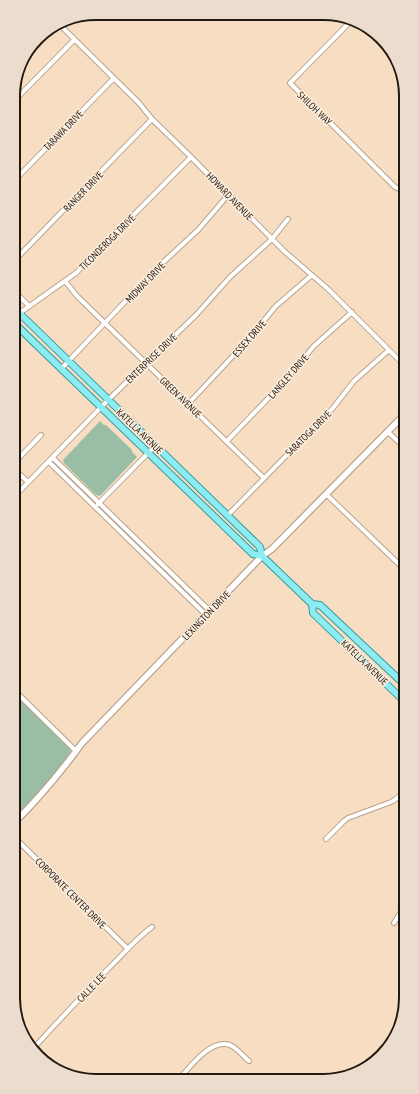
<svg xmlns="http://www.w3.org/2000/svg" width="419" height="1094" font-family="'PT Sans Narrow',sans-serif">
  <style>
    .green { fill: #9abda6 }
    .lines { fill: none; stroke-linecap: round; stroke-linejoin: round }
    .street-casing { stroke: #baa288; stroke-width: 6 }
    .secondary-casing { stroke: #baa288; stroke-width: 8 }
    .primary-casing { stroke: #369a9c; stroke-width: 8 }
    .street { stroke: #fff; stroke-width: 4 }
    .secondary { stroke: #fff; stroke-width: 5.5 }
    .primary { stroke: #8decf1; stroke-width: 6 }
    .labels { text-anchor: middle; stroke-width: 3; stroke-linejoin: round; paint-order: stroke }
    .street-label { font-size: 10px; fill: #22190f; stroke: #fceddd }
    .rim { fill: none; stroke: #22190f; stroke-width: 2 }
  </style>
  <rect width="100%" height="100%" fill="#f7dec3"/>
  <path class="green" d="M100,421L104,425H106L132,450V452L137,457L100,496L96,495L64,463L63,460Z
    M14,688L73,746L70,750L71,751L43,790L14,818Z"/>
  <g class="lines">
    <defs>
      <path id="street" d="M351,21L290,83L395,187L405,192
        M58,23L139,103L152,119L191,157L284,251L328,289L405,366
        M13,102L74,40
        M13,182L114,78
        M13,262L152,119
        M65,281L77,296L264,478
        M14,291L29,306
        M14,317L76,273L191,157
        M61,369L156,269L198,230L229,194
        M188,404L246,342L276,306L312,275
        M14,421L18,417
        M388,432L405,448
        M227,441L283,383L314,346L352,312
        M53,458L210,611
        M49,462L206,615
        M14,463L41,435
        M14,469L28,482
        M326,494L405,570
        M14,497L108,400L197,314L230,277L272,239L288,219
        M98,504L155,446
        M227,516L333,408L354,381L389,350
        M14,690L76,751
        M14,837L128,949
        M326,839L344,821L348,818L391,802L396,799L405,790
        M394,923L406,903
        M33,1049C57,1022 82,996 107,970C122,956 135,939 152,927
        M179,1079C190,1067 211,1038 230,1045C238,1049 242,1055 249,1061"/>
      <path id="secondary" d="M14,823C39,798 61,772 82,743L262,556L272,549L405,414"/>
      <path id="primary" d="M14,308L260,547L262,556L312,604L313,613L405,702
        M14,323L253,554L262,556
        M312,604L320,605L405,685"/>
    </defs>
    <use href="#street" class="street-casing"/>
    <use href="#secondary" class="secondary-casing"/>
    <use href="#primary" class="primary-casing"/>
    <use href="#street" class="street"/>
    <use href="#secondary" class="secondary"/>
    <use href="#primary" class="primary"/>
  </g>
  <g class="labels">
    <g class="street-label">
      <text transform="translate(315 108) rotate(44)" y="4">SHILOH WAY</text>
      <text transform="translate(63 130) rotate(-46)" y="4">TARAWA DRIVE</text>
      <text transform="translate(83 191) rotate(-46)" y="4">RANGER DRIVE</text>
      <text transform="translate(230 196) rotate(46)" y="4">HOWARD AVENUE</text>
      <text transform="translate(107 242) rotate(-45)" y="4">TICONDEROGA DRIVE</text>
      <text transform="translate(145 282) rotate(-46)" y="4">MIDWAY DRIVE</text>
      <text transform="translate(249 338) rotate(-49)" y="4">ESSEX DRIVE</text>
      <text transform="translate(151 358) rotate(-44)" y="4">ENTERPRISE DRIVE</text>
      <text transform="translate(288 376) rotate(-49)" y="4">LANGLEY DRIVE</text>
      <text transform="translate(181 397) rotate(44)" y="4">GREEN AVENUE</text>
      <text transform="translate(140 431) rotate(44)" y="4">KATELLA AVENUE</text>
      <text transform="translate(308 433) rotate(-45)" y="4">SARATOGA DRIVE</text>
      <text transform="translate(206 615) rotate(-46)" y="4">LEXINGTON DRIVE</text>
      <text transform="translate(365 662) rotate(44)" y="4">KATELLA AVENUE</text>
      <text transform="translate(71 893) rotate(45)" y="4">CORPORATE CENTER DRIVE</text>
      <text transform="translate(91 987) rotate(-46)" y="4">CALLE LEE</text>
    </g>
  </g>
  <path d="M0 0H419V1094H0ZM96 20H323A76 76 0 0 1 399 96V998A76 76 0 0 1 323 1074H96A76 76 0 0 1 20 998V96A76 76 0 0 1 96 20Z" fill="#ebdccd" fill-rule="evenodd"/>
  <path class="rim" d="M96 20H323A76 76 0 0 1 399 96V998A76 76 0 0 1 323 1074H96A76 76 0 0 1 20 998V96A76 76 0 0 1 96 20Z"/>
</svg>
